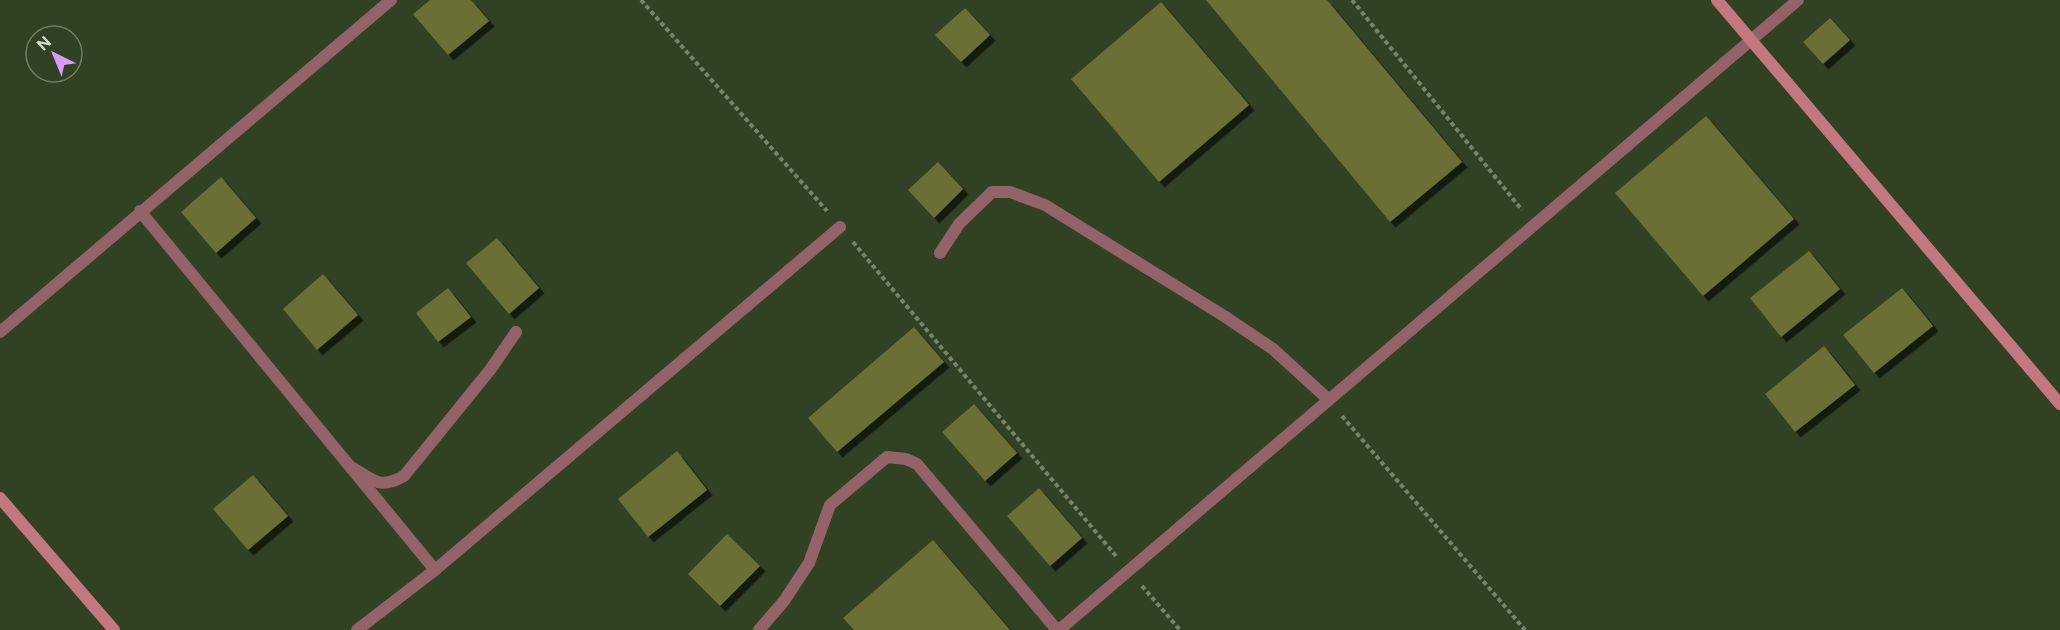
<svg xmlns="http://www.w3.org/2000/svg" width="2060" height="630" font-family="'Public Sans',sans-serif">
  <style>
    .building { fill: #6a6f35; filter: url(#shadow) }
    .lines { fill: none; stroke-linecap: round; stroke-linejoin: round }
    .path { stroke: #76846c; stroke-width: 4; stroke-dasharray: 4.5 3; stroke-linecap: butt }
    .lane { stroke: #936367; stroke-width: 12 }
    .street { stroke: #936367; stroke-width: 12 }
    .secondary { stroke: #c3777f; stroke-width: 12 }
  </style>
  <defs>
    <filter id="shadow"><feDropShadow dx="5.5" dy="5.5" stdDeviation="0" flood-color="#0009"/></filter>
  </defs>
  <rect width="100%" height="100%" fill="#304124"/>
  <path class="building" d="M430,0H471L489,21L448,55L413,14Z
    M1206,0H1327L1462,162L1390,222Z
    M1161,2L1249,105L1159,182L1071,79Z
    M965,8L990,35L961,62L935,35Z
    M1830,18L1850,40L1823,64L1803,42Z
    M1706,116L1794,219L1703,296L1615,193Z
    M938,162L963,189L934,218L908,190Z
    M221,177L256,218L216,253L181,212Z
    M497,238L539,288L509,314L466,263Z
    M1809,251L1840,289L1781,337L1750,298Z
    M323,274L358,315L317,350L283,309Z
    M448,288L471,317L438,342L416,313Z
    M1902,288L1933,326L1874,373L1843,335Z
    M914,327L944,362L837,452L808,418Z
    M1824,346L1855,385L1795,432L1765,394Z
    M974,404L1017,453L985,481L942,432Z
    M677,451L707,490L648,537L618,499Z
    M253,475L288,516L248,550L213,509Z
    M1039,488L1082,538L1050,566L1007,516Z
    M727,534L760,566L720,606L688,574Z
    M933,540L1010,630H854L843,618Z"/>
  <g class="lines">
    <path class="path" d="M641,0L827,211
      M1352,0L1522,210
      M853,242L1116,556
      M1342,416L1525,630
      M1142,586L1180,630"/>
    <path class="lane" d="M940,253L959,224L992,192H1010L1045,205L1224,316L1273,349L1329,400
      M351,467C374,480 379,490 404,476L490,370L516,332"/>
    <path class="street" d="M140,211L435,570
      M0,332L391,0
      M357,630L435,570L840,227
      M759,630L784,601L809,563L830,505L887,457L906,459L917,464L1057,630
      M1059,630L1798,0"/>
    <path class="secondary" d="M1717,0L2060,404
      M0,498L114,630"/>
  </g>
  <g transform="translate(54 54) rotate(317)"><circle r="28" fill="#304124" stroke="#707e66" stroke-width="1.5"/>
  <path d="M0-4.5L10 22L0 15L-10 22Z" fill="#d89bf8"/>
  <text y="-9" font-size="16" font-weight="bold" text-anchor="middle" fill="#d0dac9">N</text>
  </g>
</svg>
